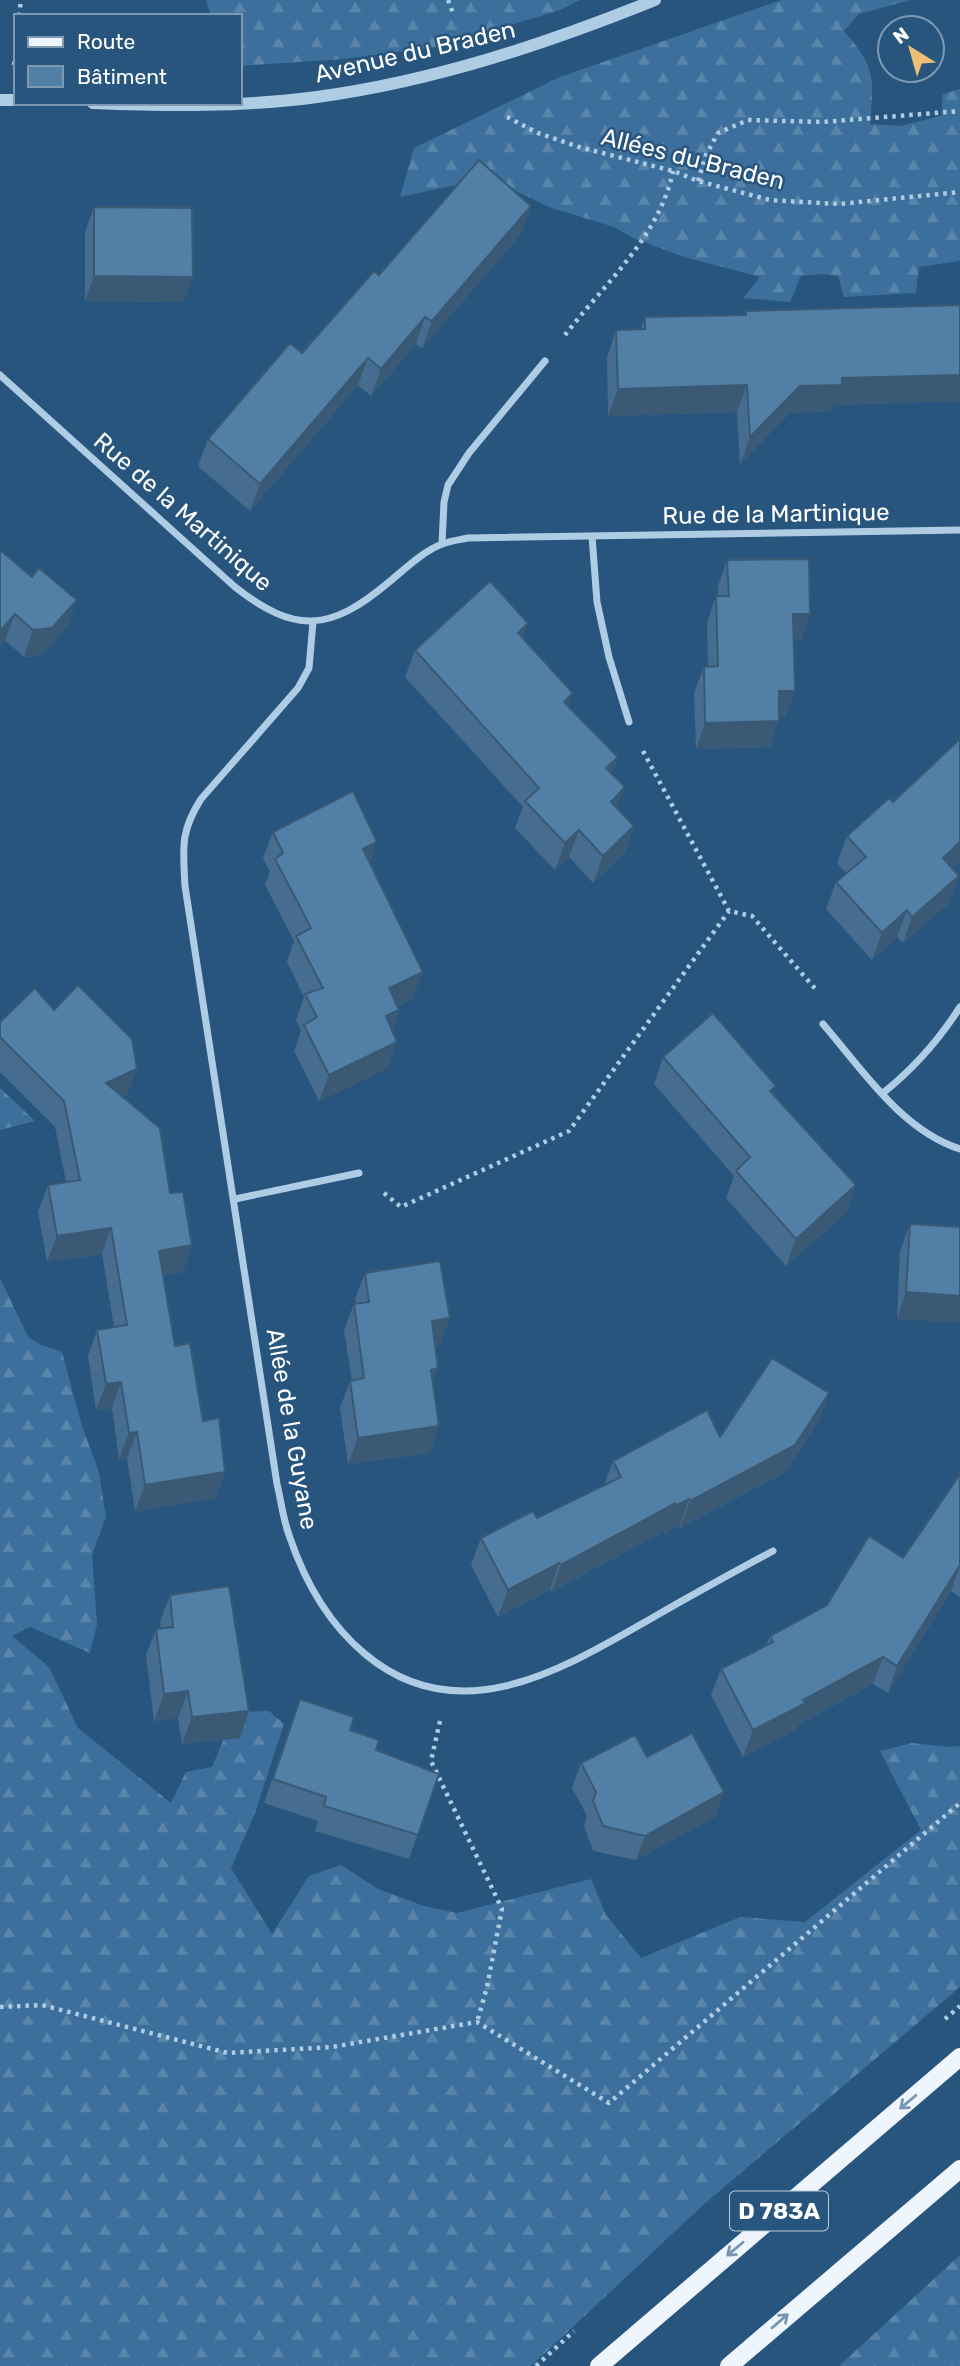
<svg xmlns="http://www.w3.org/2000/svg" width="960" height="2366" font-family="Rubik,sans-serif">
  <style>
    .forest { fill: url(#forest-firs) }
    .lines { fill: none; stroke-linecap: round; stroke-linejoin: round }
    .path { stroke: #afcce5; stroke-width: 4.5; stroke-dasharray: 3.5 5; stroke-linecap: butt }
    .minor { stroke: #afcce5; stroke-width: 7 }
    .tertiary { stroke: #afcce5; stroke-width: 12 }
    .primary { stroke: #eff5fd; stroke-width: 18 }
    .wall { fill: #466d8f }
    .shaded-wall { fill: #395974 }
    .building { fill: #517fa6; stroke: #395974; stroke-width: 2 }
    .oneway { stroke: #7895b1 }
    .labels { text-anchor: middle; stroke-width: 5; stroke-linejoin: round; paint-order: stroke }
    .shield { fill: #28557e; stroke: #beccd8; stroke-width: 2 }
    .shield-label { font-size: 23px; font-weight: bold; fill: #fff }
    .street-label { font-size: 24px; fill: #fff; stroke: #28557e }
  </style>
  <defs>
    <pattern id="forest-firs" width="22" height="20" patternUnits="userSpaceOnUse" patternTransform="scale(1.75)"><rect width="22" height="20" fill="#3c6f9b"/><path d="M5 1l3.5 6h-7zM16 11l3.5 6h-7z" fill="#5985aa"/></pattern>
  </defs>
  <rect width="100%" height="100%" fill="#28557e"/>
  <path class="forest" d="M206,0H580L560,10L437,47L343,59L240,66V16H211Z
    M781,0H911L859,14L844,31C876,68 874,77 870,124L900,126L941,116L943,94L960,89V261L919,267L916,293L844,297L838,276L822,274L801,276L790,302L743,298L760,277L684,257L633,238L614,227L549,207L516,191L460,184L400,197L414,148L560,77Z
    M0,1088L35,1121L0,1130Z
    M0,1278L28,1337L39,1344L62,1352L81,1423L99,1472L106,1517L92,1555L97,1624L90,1653L30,1627L12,1636L49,1667L78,1728L171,1803L186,1772L212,1767L235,1712L269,1711L284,1724L255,1813L231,1868L272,1934L309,1876L341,1865L378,1889L424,1906L457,1913L591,1879L606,1915L641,1958L740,1917L805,1922L921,1830L880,1751L912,1743L948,1747L960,1746V1987L702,2206L531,2366H0Z
    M960,2255V2366H839Z"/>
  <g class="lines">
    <path class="path" d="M448,0L453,13
      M19,16L21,0
      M14,65L16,49
      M507,117L538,133L579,147L673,171L698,181L770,200L839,204L960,192
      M698,181L706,155L718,133L748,120L823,122L960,111
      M565,335C605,283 660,236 673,171
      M643,751L729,911L752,916L818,992
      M384,1193L401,1207L569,1131L729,911
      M440,1721L431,1761L502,1909L487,1987L477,2022
      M0,2007L42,2005L228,2053L332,2047L477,2022L609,2103L960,1803
      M945,2019L960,2006
      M536,2366L574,2331"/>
    <path class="minor" d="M0,375L235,587C295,634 330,632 389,582C405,569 422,552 442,544C450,541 459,540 468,538L960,530
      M592,536L597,602L609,657L629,722
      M442,544L444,502L448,485L469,453L545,361
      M313,622L309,668L298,688L201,799C180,832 183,848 185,886L277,1484C281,1500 283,1519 289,1535C304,1580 329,1624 365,1654C459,1733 563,1669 652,1618C692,1595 732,1573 773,1551
      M823,1024C862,1069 901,1130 960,1149
      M883,1093C913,1069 939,1040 960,1007
      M235,1199L359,1173"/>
    <path class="tertiary" d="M0,100H16
      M93,103C167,106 243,107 317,97C434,81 546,44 655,0"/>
    <path class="primary" d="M599,2366L960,2057
      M729,2366L960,2169"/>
  </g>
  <path class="wall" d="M94,207L184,302L85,301V232Z
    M522,233L422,348L416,344L371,396L358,385L250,511L198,466L208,439L302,353L379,275Z
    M960,305V401L834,405L832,411L790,413L740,464L737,412L608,416L607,357L616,330L641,329L645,317L745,315L746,311Z
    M727,560L810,614L801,640H794L795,691L785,717H779L770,747L696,749L694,693L704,667H708L707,622L716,596H718V586Z
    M32,577L68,626L42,655L24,657L5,640L0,647Z
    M523,639L573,693L568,706L618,757L612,774L617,808L634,826L625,853L593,883L569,857L555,870L515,828L523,807L405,677L415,650Z
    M960,739V860L952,868L959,876L949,903L903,943L897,937L872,960L826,909L836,882L846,873L837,863L847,836L893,802Z
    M273,832L370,862L413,998L397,1006L399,1010L392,1030L388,1068L319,1101L294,1051L301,1031L296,1020L304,997L287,962L294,941L265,885L270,872L263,858Z
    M54,1010L137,1069L127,1095L123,1097L170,1193L192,1245L183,1272L163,1275L175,1346L203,1421L225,1472L216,1498L135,1511L127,1458L119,1459L112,1408L96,1410L88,1356L97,1330L114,1327L102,1254L47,1262L38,1211L48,1185L66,1182L55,1127L0,1072V1022Z
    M663,1057L773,1094L847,1212L786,1266L726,1198L734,1176L654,1084Z
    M910,1224L960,1227L897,1319L900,1251Z
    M365,1273L440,1345H435L438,1368L433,1382L430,1453L348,1464L340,1408L350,1381H352L344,1330L354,1304L356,1303L355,1299Z
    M829,1393L819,1420L786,1472L680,1528V1526L664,1534L665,1531L551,1592L550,1590L498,1617L471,1565L481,1538L537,1518L604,1485L613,1461L720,1437Z
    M960,1474V1597L951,1591L888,1693L873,1684L798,1725L796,1730L743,1757L711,1695L721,1669L766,1645L770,1636L827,1605L903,1558Z
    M170,1595L240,1738L182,1744L178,1718L154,1721L146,1655L156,1629L161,1628L160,1622Z
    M291,1723L350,1730L376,1750L439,1774L409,1859L315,1831L318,1821L264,1803Z
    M647,1757L724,1792L715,1817L636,1860L593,1851L584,1826L587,1816L572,1788L581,1763Z"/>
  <path class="shaded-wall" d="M531,206L522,233L422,348L432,321Z
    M94,276L193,277L184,302L85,301Z
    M425,317L416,344L371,396L381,369Z
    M368,358L358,385L250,511L260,484Z
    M960,375V401L834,405L832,411L790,413L740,464L750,437L800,386L842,378Z
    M747,385L737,412L608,416L618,389Z
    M77,600L68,626L42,655L24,657L33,630Z
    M15,614L5,640L0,647V631Z
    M793,614H810L801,640H784Z
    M528,623L518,650V633Z
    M779,691H795L785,717H769Z
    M573,693L563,720L564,702Z
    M779,721L770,747L696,749L705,723Z
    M618,757L608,784L606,768Z
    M625,787L615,814L611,802Z
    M634,826L625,853L593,883L603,856Z
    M579,830L569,857L555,870L565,843Z
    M377,842L368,868L363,849Z
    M960,842V860L933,885L943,858Z
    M959,876L949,903L903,943L912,917Z
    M907,910L897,937L872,960L882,933Z
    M423,972L413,998L379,1014L389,988Z
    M399,1010L390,1036L386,1016Z
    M397,1042L388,1068L319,1101L329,1075Z
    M137,1069L127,1095L97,1109L106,1083Z
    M856,1185L847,1212L786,1266L796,1239Z
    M111,1228L102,1254L47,1262L57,1236Z
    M192,1245L183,1272L150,1277L159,1251Z
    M906,1292L960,1296V1323L897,1319Z
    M450,1318L440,1345L422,1348L432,1321Z
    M438,1368L428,1395L431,1370Z
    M121,1382L112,1408L96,1410L106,1384Z
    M829,1393L819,1420L786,1472L680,1528L690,1501Z
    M439,1426L430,1453L348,1464L358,1438Z
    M137,1432L127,1458L119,1459L129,1433Z
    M225,1472L216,1498L135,1511L145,1485Z
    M689,1499L680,1526L664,1534L665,1531L551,1592L561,1565L676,1503Z
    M559,1563L550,1590L498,1617L508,1590Z
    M960,1565L951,1591L888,1693L897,1666Z
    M883,1657L873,1684L798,1725L796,1730L743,1757L753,1730L803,1700Z
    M188,1691L178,1718L154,1721L164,1694Z
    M249,1711L240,1738L182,1744L192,1717Z
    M724,1792L715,1817L636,1860L645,1836Z"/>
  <path class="building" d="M479,160L531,206L432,321L425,317L381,369L368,358L260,484L208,439L290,343L302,353L374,271L379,275Z
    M94,207L192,208L193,277L94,276Z
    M960,305V375L842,378V385L800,386L750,437L747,385L618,389L616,330L645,329V317L746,315V311Z
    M0,550L32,577L39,568L77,600L52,628L33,630L15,614L0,631Z
    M809,559L810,614H793L795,691H779V721L705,723L704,667L718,666L716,596H729L727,560Z
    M490,581L528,623L518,633L573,693L564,702L618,757L606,768L625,787L611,802L634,826L603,856L579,830L565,843L525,801L539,788L415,650Z
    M960,739V842L943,858L959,876L912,917L907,910L882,933L836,882L866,857L847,836L889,798L893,802Z
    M353,791L377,842L363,849L423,972L389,988L399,1010L386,1016L397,1042L329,1075L304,1025L317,1017L305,994L323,988L296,936L311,928L275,859L283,853L273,832Z
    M78,985L132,1039L137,1069L106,1083L160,1128L170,1193L183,1192L192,1245L159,1251L175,1346L190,1343L203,1421L219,1418L225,1472L145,1485L137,1432L129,1433L121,1382L106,1384L97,1330L127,1325L111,1228L57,1236L48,1185L80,1180L64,1101L0,1037V1022L35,988L54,1010Z
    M713,1013L776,1086L770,1091L856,1185L796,1239L736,1171L750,1157L663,1057Z
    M910,1224L960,1227V1296L906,1292Z
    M440,1261L450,1318L432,1321L438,1368L431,1370L439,1426L358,1438L350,1381L364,1378L354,1304L369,1302L365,1273Z
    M772,1358L829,1393L795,1445L690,1501L689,1499L673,1507L676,1503L561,1565L559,1563L508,1590L481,1538L533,1511L537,1518L621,1477L613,1461L707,1410L720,1437Z
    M960,1474V1565L897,1666L883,1657L803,1700L806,1703L753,1730L721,1669L773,1642L770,1636L827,1605L869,1536L903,1558Z
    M229,1586L249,1711L192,1717L188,1691L164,1694L156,1629L173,1627L170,1595Z
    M300,1699L354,1717L350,1730L379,1740L376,1750L439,1774L418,1835L324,1806L326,1797L273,1779Z
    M692,1733L724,1792L645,1836L603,1826L593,1801L596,1792L581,1763L635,1735L647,1757Z"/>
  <defs><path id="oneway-shaft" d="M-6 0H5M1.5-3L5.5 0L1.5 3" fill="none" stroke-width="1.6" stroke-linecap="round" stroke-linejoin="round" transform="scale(1.75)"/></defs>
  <g class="oneway">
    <use href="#oneway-shaft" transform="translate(908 2102) rotate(140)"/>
    <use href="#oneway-shaft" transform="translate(735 2249) rotate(140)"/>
    <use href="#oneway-shaft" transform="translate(780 2321) rotate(-41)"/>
  </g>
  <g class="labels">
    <rect class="shield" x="730" y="2191.5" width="98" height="39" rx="5"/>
    <g class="shield-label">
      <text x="779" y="2219">D 783A</text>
    </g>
    <g class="street-label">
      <text transform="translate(415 52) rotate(-13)" y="8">Avenue du Braden</text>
      <text transform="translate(693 159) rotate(14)" y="8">Allées du Braden</text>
      <text transform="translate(183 512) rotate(41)" y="8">Rue de la Martinique</text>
      <text transform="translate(776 514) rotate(-1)" y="8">Rue de la Martinique</text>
      <text transform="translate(292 1429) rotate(80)" y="8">Allée de la Guyane</text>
    </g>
  </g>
  <rect x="14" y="14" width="228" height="91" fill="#28557e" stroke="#7e99b2" stroke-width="2"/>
  <rect x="28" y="37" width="35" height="10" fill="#eff5fd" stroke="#7e99b2" stroke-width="2"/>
  <text x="77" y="49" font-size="21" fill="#ffffff">Route</text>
  <rect x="28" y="66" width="35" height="21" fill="#517fa6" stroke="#7e99b2" stroke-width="2"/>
  <text x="77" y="84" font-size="21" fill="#ffffff">Bâtiment</text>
  <g transform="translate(911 49) rotate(323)"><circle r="33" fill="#28557e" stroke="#7e99b2" stroke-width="2"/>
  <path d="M0-5L12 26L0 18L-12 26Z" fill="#ecbf75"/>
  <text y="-10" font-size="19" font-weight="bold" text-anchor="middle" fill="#ffffff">N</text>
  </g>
</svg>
